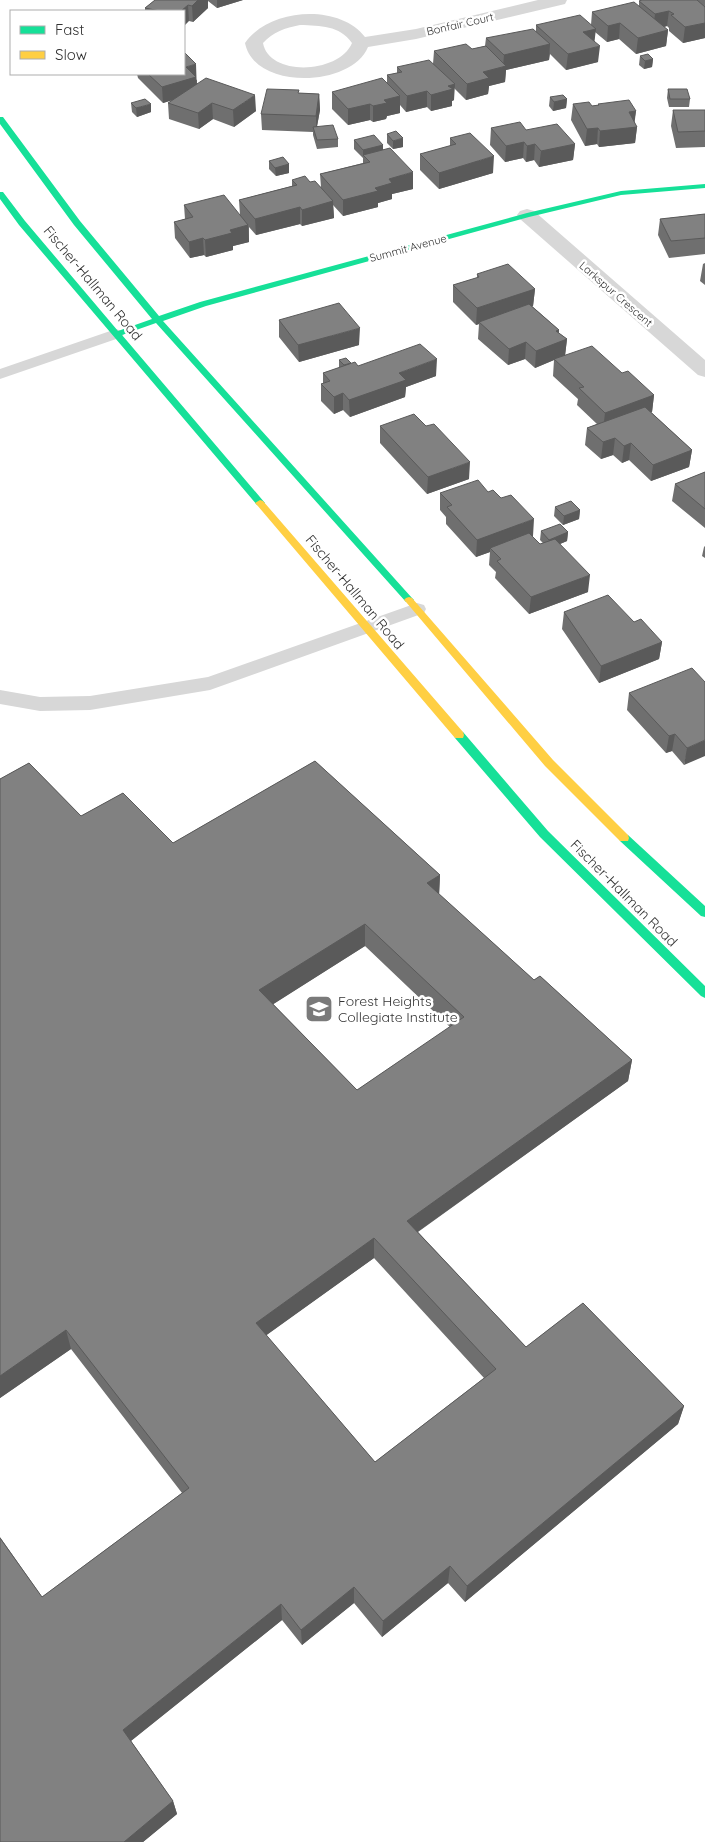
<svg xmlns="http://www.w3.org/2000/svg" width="705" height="1842" font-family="Quicksand,sans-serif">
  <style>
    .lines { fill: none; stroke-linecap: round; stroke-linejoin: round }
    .lane { fill: #d7d7d7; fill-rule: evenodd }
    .street { fill: #d7d7d7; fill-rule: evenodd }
    .fast { fill: #16e098; fill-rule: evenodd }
    .slow { fill: #ffcf43; fill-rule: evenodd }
    .wall { fill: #6f6f6f; fill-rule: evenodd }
    .shaded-wall { fill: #5a5a5a }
    .building { fill: #818181; stroke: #5a5a5a; fill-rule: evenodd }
    .labels { text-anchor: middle; stroke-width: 5; stroke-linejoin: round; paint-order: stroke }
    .far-street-label { font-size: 11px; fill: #333; stroke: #fff }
    .street-label { font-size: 14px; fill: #333; stroke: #fff }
    .poi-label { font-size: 14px; fill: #333; stroke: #fff; text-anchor: start }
  </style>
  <rect width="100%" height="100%" fill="#fff"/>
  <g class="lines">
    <path class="lane" d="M116,329L122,331L124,334L122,337L0,379V369Z
      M417,603L424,605L426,609L424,613L210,690L90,710L40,711L0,704V690L40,697L90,696L208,677Z"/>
    <path class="street" d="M538,0H567L565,4L416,39L368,47C351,88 254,90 245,43C269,8 339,3 365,37L416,29ZM300,25C321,26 339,25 352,43C339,74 269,77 263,43C273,32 285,28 300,25Z
      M527,209L534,211L705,360V377L698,375L520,219L517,215L520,211Z"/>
    <path class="fast" d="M0,117H3L80,221L159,316L200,302L527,213L621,191L705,184V188L621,195L529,217L206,306L163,321L412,598L414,600L412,602H406L156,323L122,335L265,503L260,506L257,505L19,225L0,199V192H3L25,221L118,331L152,319L74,225L0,124Z
      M459,731L463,732L548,831L705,986V998L701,996L540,837L455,738L454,735Z
      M624,834L628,835L705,906V917L701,916L620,841L619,838L620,835Z"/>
    <path class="slow" d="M260,500L263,501L463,732L464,735L463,738H455L257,505L255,503Z
      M409,597L412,598L553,760L628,835L629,838L628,841H620L545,766L406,602L404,600L406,598Z"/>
  </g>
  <path class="wall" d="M155,0H243L217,8L208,1V8L193,22L189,21L184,11H145V8Z
    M642,0H705V38L683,43L669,31V28L667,26L664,27L668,30L666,46L636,54L619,39L607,42L595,32L594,42L598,62L566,70L550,54L549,60L506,70L505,82L489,86L488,94L466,100L454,88V100L452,101V106L431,111L427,107L406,112L400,105V113L387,116L386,119L373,122L370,120L348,125L332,109V92L387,83V75L397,73V67L433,64L434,51L472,49L485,46L486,38L536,31V25H591L592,12L639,6V1Z
    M640,56L653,59L652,67L644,69L639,65Z
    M137,74H184L197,80V84L256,111L234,127L213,119L199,129L169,119L168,103L172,100L163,103L138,78Z
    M668,89L690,99L689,107H669L667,98Z
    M299,93L319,94L320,110L317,126L338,139V147L317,149L313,135V132L262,130L261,114Z
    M550,97L567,99L566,108L553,111L549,106Z
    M131,103L151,112L137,117L132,112Z
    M573,104L592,106L598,105V104L636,111L634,122L637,127L635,143L599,147L597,144L585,146L571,120Z
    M673,110H705V147L676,148L671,126Z
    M491,128L526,130L575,144L573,160L539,167L534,160L526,162L523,158L505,162L490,145Z
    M387,134L403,147L393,149L387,143Z
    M450,138L493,173L439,189L420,170V154L450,146Z
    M354,140L383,145V150L413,189L392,194V199L378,203V207L343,216L333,205L334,218L302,226L300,224L256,235L249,227V242L233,246V250L206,257L204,255L190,258L175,238L174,222L185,219L184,205L240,215L239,200L292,186V180L310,182L321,187L320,174L363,163V158L354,149Z
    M269,161L289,164V173L276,176L269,169Z
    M705,214V254L669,258L658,235L660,219Z
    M705,263V285L700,281L703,264Z
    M477,274L535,289L533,306H532L559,330V333L567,339L565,355L622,373L654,395L652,412H651L692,450L689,467L651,481L629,460L622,463L613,455L601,459L585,445L587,428L597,424L577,405L578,399L553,376L554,360L535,368L525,359L508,365L478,339L479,324L476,325L453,302V285L477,278Z
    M279,320L359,345L299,362L279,337Z
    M339,360L358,366L436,376L406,387L405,397L350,417L343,410L334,414L321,401V384L323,383V373L339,368Z
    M380,426L469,479L427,494L380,443Z
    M705,472V528L672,501L675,484Z
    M488,492L533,536H532L540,544L543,543L540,540L541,531L568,532L567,541L560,544L588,592L529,614L495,578L496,572L489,565L490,552L476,557L446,524V517L440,510V493Z
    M555,507L580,510L579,519L563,525L554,516Z
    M705,546V558L702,556L704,547Z
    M564,612L634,622L662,642L659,659L599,683L562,629Z
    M705,682L684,765L672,751L666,753L627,710L629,693Z
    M315,761L440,875L439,894L534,980L540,976L632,1060L628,1081L418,1232L526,1347L583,1303L684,1406L678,1424L465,1602L448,1583L382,1637L354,1603L302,1645L282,1620L131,1741L173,1801L177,1814L143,1842H0V1537L42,1597L182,1493L71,1349L0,1398V779L29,763L81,816L123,793L173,843ZM365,946L450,1027L357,1090L273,1004ZM374,1258L484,1378L375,1462L266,1335Z"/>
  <path class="shaded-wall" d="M198,0H208V8L193,22L192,6Z
    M217,0H243L217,8Z
    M188,5L189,21L184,26V11H181Z
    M669,11L667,26L653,30L655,14Z
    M620,23L619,39L607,42L608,26Z
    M705,23V38L683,43L685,27Z
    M596,29L594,45L583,32Z
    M668,30L666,46L636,54L638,38Z
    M550,44L549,60L506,70L505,82L489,86L488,94L466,100L467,84L483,72L503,67L504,55Z
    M600,46L598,62L566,70L568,54Z
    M653,59L652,67L644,69L645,61Z
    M196,64L197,93L163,103L162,87L186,67Z
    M455,84L454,100L452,101V106L431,111V95L448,86Z
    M427,91V107L406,112L407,96Z
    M319,94L320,110L316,132V116Z
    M255,95L256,111L234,127L233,110Z
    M400,96V113L387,116L386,119L373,122V106L384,100Z
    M567,99L566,108L553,111L554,102Z
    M212,103L213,119L199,129L198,113Z
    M151,104V112L137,117L136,108Z
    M370,104V120L348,125V109Z
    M636,111L634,127H637L635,143L599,147L600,131L629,112Z
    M598,128L597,144L585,146L587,129Z
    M403,138V147L393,149V141Z
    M524,142L523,158L505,162L506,146Z
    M535,144L534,160L526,162L527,146Z
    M575,144L573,160L539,167L541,151Z
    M383,145V153L363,155V158V150Z
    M494,156L493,173L439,189V173Z
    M289,164V173L276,176L275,168Z
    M413,172V189L392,194V199L378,203V207L343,216V200L389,179Z
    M333,201L334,218L302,226V210Z
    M300,207V224L256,235L255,219Z
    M248,225L249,242L233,246V250L206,257L205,240L230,230Z
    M203,238L204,255L190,258L189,242Z
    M535,289L533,306L480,323L479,322V324L476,325L477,308Z
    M360,328L359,345L299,362L298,345Z
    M559,330L558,342L567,339L565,356L554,359V360L535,368L536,351L556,331Z
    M526,342L525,359L508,365L509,349Z
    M437,359L436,376L406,387L405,397L350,417L349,400L399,373Z
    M343,393V410L334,414V397Z
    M654,395L652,412L603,430L605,413Z
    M615,438L613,455L601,459L603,442Z
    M631,443L629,460L622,463L624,446Z
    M692,450L689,467L651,481L653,465Z
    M470,462L469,479L427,494L428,477Z
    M580,510L579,519L563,525L564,516Z
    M534,519L533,536L493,551L490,548V552L476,557L477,540Z
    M568,532L567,541L548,549L549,540Z
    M590,575L588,592L529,614L531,597Z
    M662,642L659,659L599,683L601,666Z
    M675,734L672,751L666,753L669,736Z
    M705,740V756L684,765L687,748Z
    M440,875L439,897L427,883Z
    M365,924V946L261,1012L259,990Z
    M632,1060L628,1081L406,1240L407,1221Z
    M374,1238V1258L257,1342L256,1323Z
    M66,1330L71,1349L0,1398V1376Z
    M684,1406L678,1424L465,1602L467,1586Z
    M450,1566L448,1583L382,1637L383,1621Z
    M354,1587V1603L302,1645L301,1630Z
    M281,1604L282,1620L127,1744L123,1730Z
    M173,1801L177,1814L143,1842H124Z"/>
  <path class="building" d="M155,0H198L192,6L188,5L181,11H160L145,8Z
    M642,0H697L705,7V23L685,27L671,15L674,14L669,11L655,14L639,1Z
    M634,2L668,30L638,38L620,23L608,26L592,12Z
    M580,15L596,29L583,32L600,46L568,54L536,25Z
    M533,29L550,44L504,55L486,38Z
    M466,44L472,49L486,46L506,66L483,72L489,78L467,84L434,51Z
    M184,52L196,64L186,67L196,77L162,87L148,74H184Z
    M648,54L653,59L645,61L640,56Z
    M429,60L455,84L448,86L453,89L431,95L427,91L407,96L387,75L402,72L397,67Z
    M206,78L255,95L233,110L212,103L198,113L168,103Z
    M382,78L400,96L384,100L387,103L373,106L370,104L348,109L332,92Z
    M267,89L299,90L298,93L319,94L316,116L261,114Z
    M668,89H687L690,99H670Z
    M563,95L567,99L554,102L550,97Z
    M145,99L151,104L136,108L131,103Z
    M629,100L636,111L629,112L637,127L600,131L598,128L587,129L573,104L589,102L592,106L599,105L598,104Z
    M673,110H705V131L678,132Z
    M520,122L526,130L557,124L575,144L541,151L535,144L527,146L524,142L506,146L491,128Z
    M333,125L338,139L317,140L313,127Z
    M396,131L403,138L393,141L387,134Z
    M470,133L494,156L439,173L420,154L456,144L450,138Z
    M374,135L383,145L363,150L354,140Z
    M390,148L413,172L389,179L392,183L375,188L378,191L343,200L320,174L370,162L363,155Z
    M283,157L289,164L275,168L269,161Z
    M305,176L310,182L315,181L333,201L302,210L300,207L255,219L239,200L297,185L292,180Z
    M224,195L248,225L230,230L232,233L205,240L203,238L189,242L174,222L193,217L184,205Z
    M705,214V238L671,241L660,219Z
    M508,264L535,289L477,308L453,285L479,277L477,274Z
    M339,303L360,328L298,345L279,320Z
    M529,304L559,330L556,331L567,339L536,351L526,342L509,349L479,322Z
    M420,344L437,359L399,373L406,380L349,400L343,393L334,397L321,384L330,381L323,373L355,362L358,366Z
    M592,346L622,373L628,371L654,395L605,413L579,388L584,387L554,359Z
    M346,358L351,363L344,365L339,360Z
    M645,407L692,450L653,465L631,443L624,446L615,438L603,442L587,428Z
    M414,414L426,426L434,424L470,462L428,477L380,426Z
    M705,472V509L675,484Z
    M478,480L488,492L493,490L501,498L511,495L534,519L477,540L447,507L452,505L440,493Z
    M571,501L580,510L564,516L555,507Z
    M560,524L568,532L549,540L541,531Z
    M529,533L540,544L555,539L590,575L531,597L497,561L501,559L490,548Z
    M608,595L634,622L641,619L662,642L601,666L564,612Z
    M692,668L705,682V740L687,748L675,734L669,736L629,693Z
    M315,761L440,875L427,883L534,980L540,976L632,1060L407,1221L526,1347L583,1303L684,1406L467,1586L450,1566L383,1621L354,1587L301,1630L281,1604L123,1730L173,1801L124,1842H0V1538L42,1597L189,1488L66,1330L0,1376V779L29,763L81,816L123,793L173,843ZM365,924L464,1017L357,1090L259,990ZM374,1238L496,1369L375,1462L256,1323Z"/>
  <defs>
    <symbol id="school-square" viewBox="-11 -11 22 22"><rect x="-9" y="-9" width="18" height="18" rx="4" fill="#7a7a7a" stroke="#fff"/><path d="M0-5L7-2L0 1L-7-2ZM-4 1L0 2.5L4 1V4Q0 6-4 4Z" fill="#fff"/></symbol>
  </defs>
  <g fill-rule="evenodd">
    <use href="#school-square" x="303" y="993" width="32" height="32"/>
  </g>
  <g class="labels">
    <g class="far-street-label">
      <text transform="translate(460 24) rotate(-13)" y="4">Bonfair Court</text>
      <text transform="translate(408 248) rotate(-15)" y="4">Summit Avenue</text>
      <text transform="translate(616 294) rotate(41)" y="4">Larkspur Crescent</text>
    </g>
    <g class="street-label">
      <text transform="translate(93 283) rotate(50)" y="5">Fischer-Hallman Road</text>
      <text transform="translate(355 592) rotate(50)" y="5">Fischer-Hallman Road</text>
      <text transform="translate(624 893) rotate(45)" y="5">Fischer-Hallman Road</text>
    </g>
    <g class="poi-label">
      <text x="338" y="1006">Forest Heights<tspan x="338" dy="16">Collegiate Institute</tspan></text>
    </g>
  </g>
  <rect x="10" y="10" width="175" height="65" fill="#ffffff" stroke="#adadad"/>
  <rect x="20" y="26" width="25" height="8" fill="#16e098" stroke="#adadad"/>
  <text x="55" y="35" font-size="15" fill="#333333">Fast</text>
  <rect x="20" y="51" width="25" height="8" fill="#ffcf43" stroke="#adadad"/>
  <text x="55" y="60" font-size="15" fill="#333333">Slow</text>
</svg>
